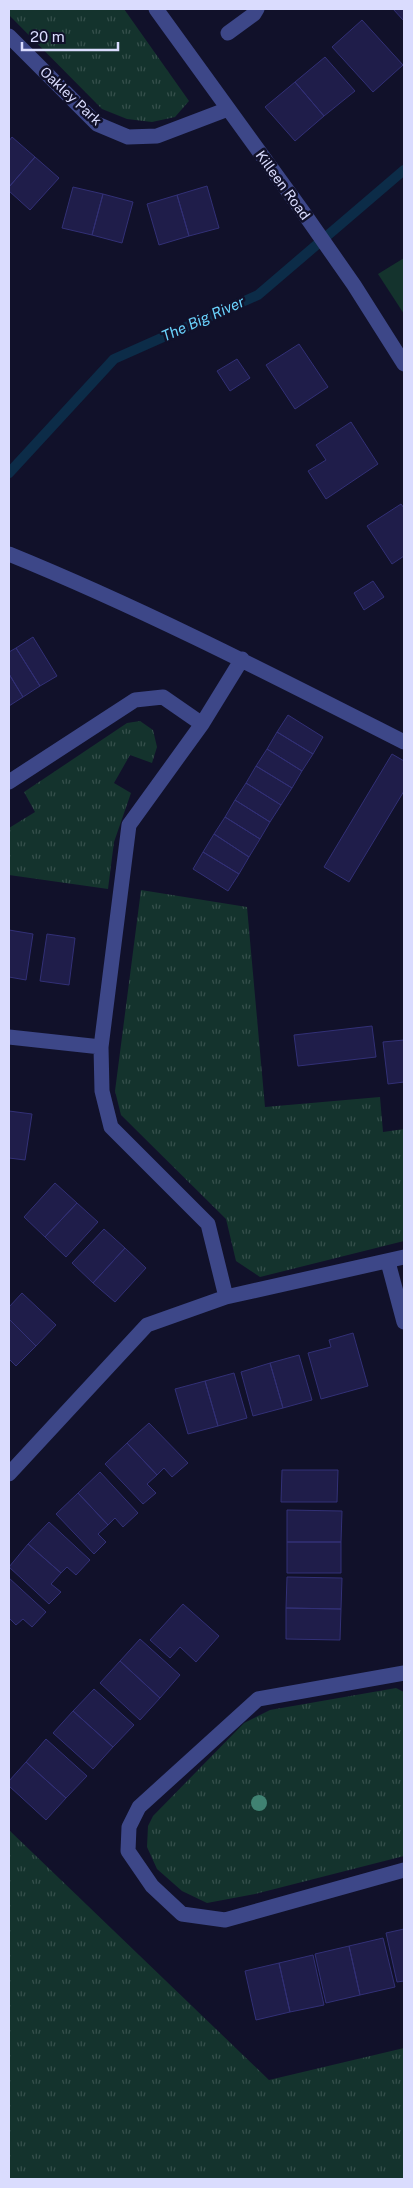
<svg xmlns="http://www.w3.org/2000/svg" width="413" height="2188" font-family="'Public Sans',sans-serif">
  <style>
    .grass { fill: url(#grass-tufts) }
    .pitch { fill: #14332d }
    .lines { fill: none; stroke-linecap: round; stroke-linejoin: round }
    .stream { stroke: #0c2c48; stroke-width: 10 }
    .building { fill: #1f1d4a; stroke: #323076 }
    .minor { stroke: #3d4788; stroke-width: 15 }
    .tree { fill: #408272 }
    .labels { text-anchor: middle; stroke-width: 5; stroke-linejoin: round; paint-order: stroke }
    .street-label { font-size: 14px; fill: #dadcfe; stroke: #11112a }
    .water-label { font-size: 15px; font-style: italic; fill: #6ad2fc; stroke: #11112a }
  </style>
  <defs>
    <pattern id="grass-tufts" width="24" height="20" patternUnits="userSpaceOnUse" patternTransform="scale(1.25)"><rect width="24" height="20" fill="#14332d"/><path d="M3 7l-1-3M5 7V3M7 7l1-3M15 17l-1-3M17 17v-4M19 17l1-3" fill="none" stroke="#36504c"/></pattern>
  </defs>
  <rect width="100%" height="100%" fill="#11112a"/>
  <path class="grass" d="M9,9H124L189,101L175,117L152,122L127,119L102,109L9,15Z
    M140,721L153,730L157,747L152,763L130,755L114,783L131,793L114,842L108,889L9,875V828L35,812L24,792L127,723Z
    M141,890L247,907L265,1107L380,1097L383,1132L404,1129V1241L260,1277L236,1261L226,1219L121,1115L115,1091Z
    M396,1688L404,1692V1856L255,1894L207,1903L182,1891L157,1869L147,1847L148,1826L153,1816L244,1723L270,1710Z
    M9,1830L269,2080L404,2048V2179H9Z"/>
  <path class="pitch" d="M404,258V314L378,274Z"/>
  <g class="lines">
    <path class="stream" d="M9,473L114,359L258,295L404,170"/>
  </g>
  <path class="building" d="M393,9H404V21Z
    M362,20L403,65L373,92L332,47Z
    M325,57L355,91L324,116L295,82Z
    M295,82L324,116L295,141L265,107Z
    M12,137L35,157L9,187V141Z
    M35,157L59,178L30,210L9,191V187Z
    M207,186L219,228L189,236L177,195Z
    M73,187L103,194L92,235L62,228Z
    M103,194L133,202L122,243L92,235Z
    M177,195L189,236L159,245L147,204Z
    M299,344L328,387L295,409L266,365Z
    M237,359L250,378L230,391L217,371Z
    M351,422L378,464L326,499L308,471L326,460L316,445Z
    M401,504L404,508V556L392,564L367,526Z
    M373,581L384,597L364,610L354,593Z
    M33,637L57,676L40,686L16,648Z
    M16,648L40,686L23,697L9,674V652Z
    M9,674L23,697L9,706Z
    M288,715L323,737L313,754L277,732Z
    M277,732L313,754L302,771L267,749Z
    M267,749L302,771L292,788L256,766Z
    M392,754L404,761V791L349,882L324,867Z
    M256,766L292,788L281,805L246,783Z
    M246,783L281,805L270,822L235,800Z
    M235,800L270,822L260,839L225,817Z
    M225,817L260,839L249,857L214,834Z
    M214,834L249,857L239,874L203,852Z
    M203,852L239,874L228,891L193,869Z
    M9,930L33,934L26,980L9,977Z
    M47,934L75,938L69,985L40,981Z
    M372,1026L376,1057L298,1066L294,1035Z
    M404,1040V1082L388,1084L383,1042Z
    M9,1111L32,1114L25,1160L9,1158Z
    M55,1183L77,1203L45,1237L24,1217Z
    M77,1203L98,1222L66,1257L45,1237Z
    M104,1229L125,1248L93,1283L72,1263Z
    M125,1248L146,1268L115,1302L93,1283Z
    M22,1293L56,1325L36,1346L9,1319V1307Z
    M9,1319L36,1346L16,1366L9,1359Z
    M353,1333L368,1386L321,1399L308,1353L331,1347L329,1340Z
    M299,1355L312,1400L283,1408L270,1363Z
    M270,1363L283,1408L253,1416L241,1372Z
    M234,1373L247,1418L218,1426L205,1381Z
    M205,1381L218,1426L188,1434L175,1389Z
    M149,1423L188,1463L172,1477L164,1468L157,1475L127,1443Z
    M127,1443L157,1475L147,1484L156,1493L143,1504L105,1464Z
    M282,1470H338L337,1502H281Z
    M100,1472L138,1513L123,1527L115,1518L108,1525L78,1493Z
    M78,1493L108,1525L98,1534L106,1542L94,1554L56,1514Z
    M287,1510L342,1511L341,1542H287Z
    M49,1522L90,1560L76,1575L67,1567L61,1573L28,1544Z
    M287,1542H341V1573H287Z
    M28,1544L61,1573L51,1584L61,1592L49,1604L9,1567Z
    M287,1577L342,1578L341,1609L286,1608Z
    M9,1578L46,1612L32,1627L23,1619L16,1625L9,1618Z
    M183,1604L219,1636L196,1662L180,1647L170,1658L150,1640Z
    M286,1608L341,1609L340,1640L286,1639Z
    M140,1639L180,1675L160,1698L120,1661Z
    M120,1661L160,1698L140,1720L100,1683Z
    M94,1689L134,1725L113,1747L73,1711Z
    M73,1711L113,1747L93,1769L53,1733Z
    M46,1739L87,1776L66,1798L26,1762Z
    M26,1762L66,1798L46,1820L9,1786V1781Z
    M404,1929V1981L397,1982L386,1933Z
    M383,1938L395,1987L360,1995L349,1946Z
    M349,1946L360,1995L326,2003L315,1954Z
    M313,1955L324,2005L290,2012L279,1963Z
    M279,1963L290,2012L256,2020L245,1971Z"/>
  <g class="lines">
    <path class="minor" d="M156,9L303,212L354,285L404,364
      M228,33L254,14L257,9
      M9,36L97,124L128,137L157,136L228,109
      M9,554C144,609 274,676 404,742
      M9,782L135,700L163,697L202,724
      M9,1037L101,1047
      M388,1262L404,1322
      M226,1297L208,1224L111,1127L102,1091L101,1047L129,825L202,724L242,659
      M9,1474L147,1325L226,1297L404,1257
      M404,1673L258,1699L139,1807L129,1827L128,1851L152,1886L182,1914L225,1920L404,1870"/>
  </g>
  <circle class="tree" cx="259" cy="1803" r="8"/>
  <g class="labels">
    <g class="street-label">
      <text transform="translate(71 96) rotate(43)" y="5">Oakley Park</text>
      <text transform="translate(283 185) rotate(54)" y="5">Killeen Road</text>
    </g>
    <g class="water-label">
      <text transform="translate(203 319) rotate(-24)" y="5">The Big River</text>
    </g>
  </g>
  <rect width="413" height="2188" fill="none" stroke="#dadcfe" stroke-width="20"/>
  <path d="M22 42v8h96v-8" fill="none" stroke="#dadcfe" stroke-width="2.5"/>
  <text x="30" y="42" font-size="15" fill="#dadcfe" stroke="#11112a" stroke-width="4" paint-order="stroke">20 m</text>
</svg>
